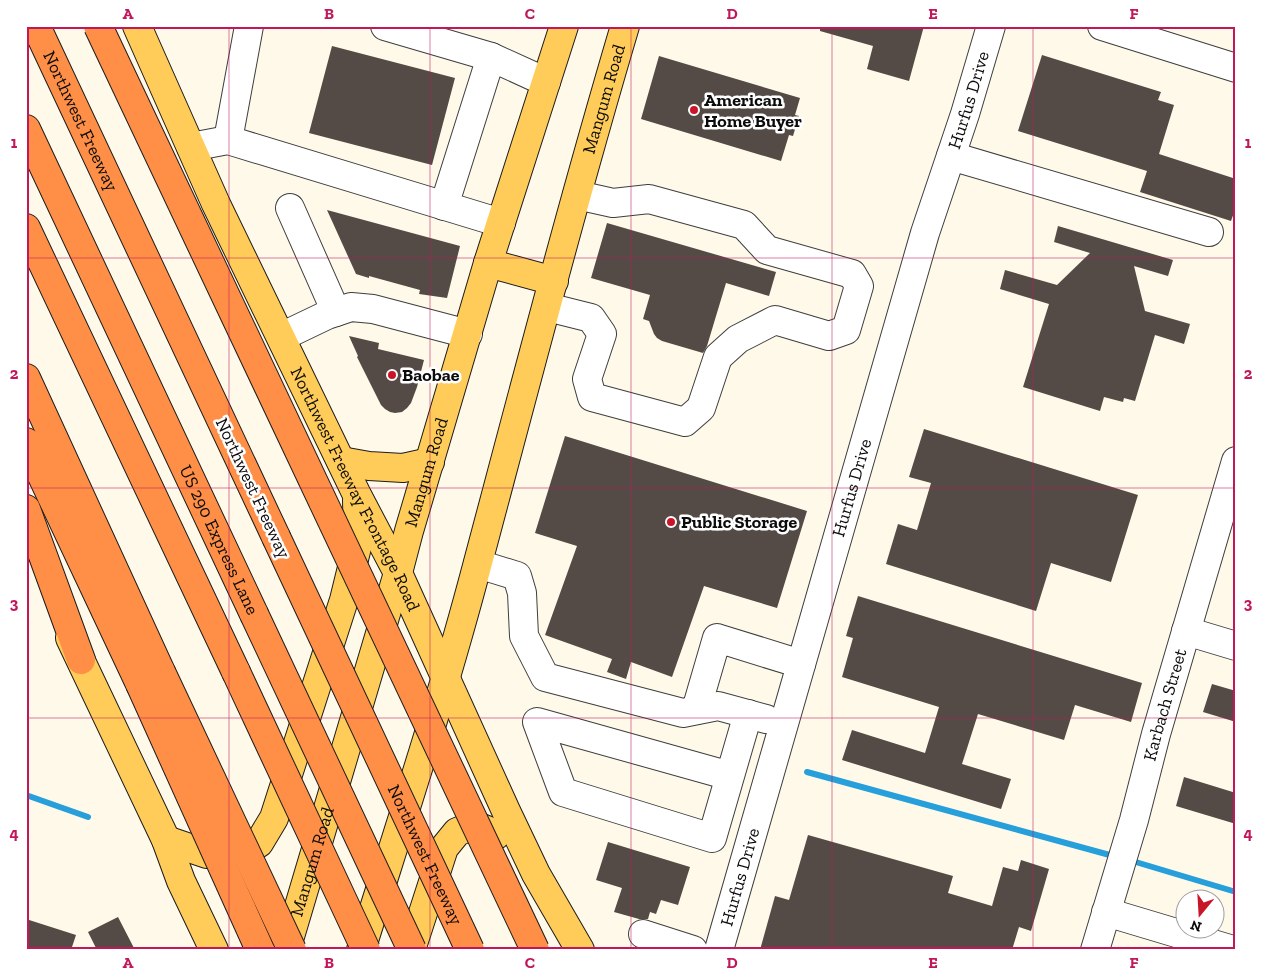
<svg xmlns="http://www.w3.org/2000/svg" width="1262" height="976" font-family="'Zilla Slab',serif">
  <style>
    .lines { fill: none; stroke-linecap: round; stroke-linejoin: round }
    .stream { stroke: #269fdb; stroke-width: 6 }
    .building { fill: #544b46 }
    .minor-casing { stroke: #3e3e3e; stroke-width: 30 }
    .major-casing { stroke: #1c1c1c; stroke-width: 30 }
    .highway-casing { stroke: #1c1c1c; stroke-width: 30 }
    .minor { stroke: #fff; stroke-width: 28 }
    .major { stroke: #ffcc59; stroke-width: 28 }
    .highway { stroke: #ff8f47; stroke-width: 28 }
    .highway-bridge-casing { stroke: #1c1c1c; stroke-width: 30; stroke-linecap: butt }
    .highway-bridge { stroke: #ff8f47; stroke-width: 28 }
    .grid { fill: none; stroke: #c2185b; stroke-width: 1; stroke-opacity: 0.55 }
    .poi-dot { fill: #c81529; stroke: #fff; stroke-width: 2 }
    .labels { text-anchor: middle; stroke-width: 5; stroke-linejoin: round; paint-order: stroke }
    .street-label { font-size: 18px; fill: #0b0b0b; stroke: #fff }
    .poi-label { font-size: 18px; font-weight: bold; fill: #0b0b0b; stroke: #fff; text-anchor: start }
    .neatline { fill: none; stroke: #c2185b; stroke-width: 2 }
    .grid-label { font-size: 16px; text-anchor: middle; font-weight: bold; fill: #c2185b }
  </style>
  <rect width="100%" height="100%" fill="#fff9e9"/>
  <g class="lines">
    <path class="stream" d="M807,772L1117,857
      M26,795L88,817
      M1129,860L1236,892"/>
  </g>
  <path class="building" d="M820,26H924L909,81L867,69L873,46L820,31Z
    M332,46L455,78L432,165L309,133Z
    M1042,55L1161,92L1158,100L1174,105L1159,154L1236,179V207L1231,221L1140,192L1147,171L1018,131Z
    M659,56L800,98L795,115L799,116L793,136L789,135L781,161L641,119Z
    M327,210L460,246L447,298L419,294L420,290L369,276V278L356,274Z
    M607,223L776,272L769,296L726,283L707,346L703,353L662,341L657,338L654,334L649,321L643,319L650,295L591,278Z
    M1058,226L1173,260L1168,276L1134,266L1145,311L1190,324L1184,344L1155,335L1135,401L1124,398L1123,402L1104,397L1100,411L1023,387L1049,304L1000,289L1005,270L1057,285L1090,253L1054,242Z
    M349,336L379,343L378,349L424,360L417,387L411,403L407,408L402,412L395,413L390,412L385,409L381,405L357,357L358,356Z
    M924,429L1138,495L1111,582L1051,563L1036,611L886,564L898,524L917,530L931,483L909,477Z
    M565,436L807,511L777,608L704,586L672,677L631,662L626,679L607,672L612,659L545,635L577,546L535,533Z
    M858,596L1142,683L1131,722L1075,705L1064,740L978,714L962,764L1011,779L1001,809L842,760L852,730L925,753L939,707L842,677L853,638L846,636Z
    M1212,684L1236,691V722L1203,712Z
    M1184,777L1236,793V824L1176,806Z
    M808,835L953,876L948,893L992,906L1003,867L1018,871L1021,860L1049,869L1031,931L1019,927L1012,950H760L775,896L789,900Z
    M608,842L690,867L678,905L661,900L656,914L650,912L648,919H639L614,912L622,888L596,880Z
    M118,917L135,950H97L88,932Z
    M26,919L76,935L71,950H26Z"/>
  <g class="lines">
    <defs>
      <g id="minor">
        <path d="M385,26L491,57"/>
        <path d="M1102,26L1236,68"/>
        <path d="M228,140L249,26"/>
        <path d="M191,147L228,140L501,223"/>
        <path d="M951,156L1209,232"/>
        <path d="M444,206L491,57L546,82"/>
        <path d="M290,208L336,312"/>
        <path d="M547,307L591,318L602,334L587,379L592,397L685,422L701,408L718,357L738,339L775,320L829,336L846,330L859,286L852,274L767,250L744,225L649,199L613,203L577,195"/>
        <path d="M281,337L327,315L351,307L373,309L468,334"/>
        <path d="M478,564L517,576L522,593L524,636L545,677L683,713L718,706L766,719"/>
        <path d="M1186,631L1236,646"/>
        <path d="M696,710L717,638L801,664"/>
        <path d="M730,776L537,722L563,792L712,838L748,714"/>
        <path d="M1106,912L1233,950"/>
        <path d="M643,934L693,950"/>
        <path id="s1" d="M719,950L925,233L965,114L991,26"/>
        <path id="s2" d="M1095,950L1134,820L1156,734L1236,461"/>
      </g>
      <g id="major">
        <path id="s3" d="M137,26L216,204L357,495L398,573L506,811L536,874L580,950"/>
        <path d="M488,263L554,281"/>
        <path d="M341,461L369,466L403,468L430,462"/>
        <path d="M70,638L166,840L181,881L214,950"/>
        <path d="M166,840L207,854L240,855L259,843L274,818L344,600L358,543L357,500"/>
        <path id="s4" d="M286,950L398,573L409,531L488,263L564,26"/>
        <path id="s5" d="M361,950C401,822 443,695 477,566C525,386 572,205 625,26"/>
        <path d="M411,950L444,848L457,832L474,825L489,831L496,835"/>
      </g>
      <g id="highway">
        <path id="s6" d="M36,26L276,537"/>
        <path id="s7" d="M26,129L254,614"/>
        <path d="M26,228L236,672"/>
        <path d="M26,378L161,672"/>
        <path d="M26,442L140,684"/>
        <path d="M26,509L81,660"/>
      </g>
    </defs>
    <use href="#minor" class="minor-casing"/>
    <use href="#major" class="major-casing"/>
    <use href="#highway" class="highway-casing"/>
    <use href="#minor" class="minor"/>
    <use href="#major" class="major"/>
    <use href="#highway" class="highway"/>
    <defs>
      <g id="highway-bridge">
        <path d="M98,26L535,950"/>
        <path id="s8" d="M276,537L470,950"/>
        <path d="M254,614L412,950"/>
        <path d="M161,672L292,950"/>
        <path d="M236,672L366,950"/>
        <path d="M140,684L260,950"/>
      </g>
    </defs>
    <use href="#highway-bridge" class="highway-bridge-casing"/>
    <use href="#highway-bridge" class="highway-bridge"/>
  </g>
  <path class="grid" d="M229,26V950M430,26V950M631,26V950M832,26V950M1033,26V950M26,258H1236M26,488H1236M26,718H1236"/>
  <g class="poi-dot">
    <circle cx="694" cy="110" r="5"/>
    <circle cx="392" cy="375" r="5"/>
    <circle cx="671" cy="522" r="5"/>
  </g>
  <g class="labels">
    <g class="street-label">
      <text dy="6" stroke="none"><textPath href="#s5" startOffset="885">Mangum Road</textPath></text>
      <text dy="6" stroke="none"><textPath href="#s1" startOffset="886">Hurfus Drive</textPath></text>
      <text dy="6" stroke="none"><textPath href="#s6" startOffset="105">Northwest Freeway</textPath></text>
      <text dy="6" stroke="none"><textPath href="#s4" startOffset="498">Mangum Road</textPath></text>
      <text dy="6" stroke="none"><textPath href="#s1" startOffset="481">Hurfus Drive</textPath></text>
      <text transform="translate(253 488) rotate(65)" y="6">Northwest Freeway</text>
      <text dy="6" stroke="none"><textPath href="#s3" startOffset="512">Northwest Freeway Frontage Road</textPath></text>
      <text dy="6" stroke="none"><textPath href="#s7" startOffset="454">US 290 Express Lane</textPath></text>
      <text dy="6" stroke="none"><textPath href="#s2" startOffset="255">Karbach Street</textPath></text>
      <text dy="6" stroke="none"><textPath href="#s8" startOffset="351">Northwest Freeway</textPath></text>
      <text dy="6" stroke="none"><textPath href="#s4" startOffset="92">Mangum Road</textPath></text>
      <text dy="6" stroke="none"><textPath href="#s1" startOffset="76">Hurfus Drive</textPath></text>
    </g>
    <g class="poi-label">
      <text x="704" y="106">American<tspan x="704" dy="21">Home Buyer</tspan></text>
      <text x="402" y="381">Baobae</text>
      <text x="681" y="528">Public Storage</text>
    </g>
  </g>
  <rect width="1262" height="976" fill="none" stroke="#ffffff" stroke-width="55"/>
  <g transform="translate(1200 914) rotate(198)"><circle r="24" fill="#ffffff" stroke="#9d9d9d"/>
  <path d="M0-4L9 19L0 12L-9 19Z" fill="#c81529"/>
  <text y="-8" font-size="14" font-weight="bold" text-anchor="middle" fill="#0b0b0b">N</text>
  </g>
  <rect x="28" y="28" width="1206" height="920" class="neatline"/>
  <g class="grid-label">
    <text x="128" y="19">A</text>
    <text x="329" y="19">B</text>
    <text x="530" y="19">C</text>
    <text x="732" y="19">D</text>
    <text x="933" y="19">E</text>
    <text x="1134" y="19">F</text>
    <text x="14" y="148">1</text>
    <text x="1248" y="148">1</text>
    <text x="14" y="379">2</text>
    <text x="1248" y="379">2</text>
    <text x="14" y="609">3</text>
    <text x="1248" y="609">3</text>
    <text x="14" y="839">4</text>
    <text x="1248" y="839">4</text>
    <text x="128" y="968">A</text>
    <text x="329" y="968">B</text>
    <text x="530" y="968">C</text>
    <text x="732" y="968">D</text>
    <text x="933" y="968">E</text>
    <text x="1134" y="968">F</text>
  </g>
</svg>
